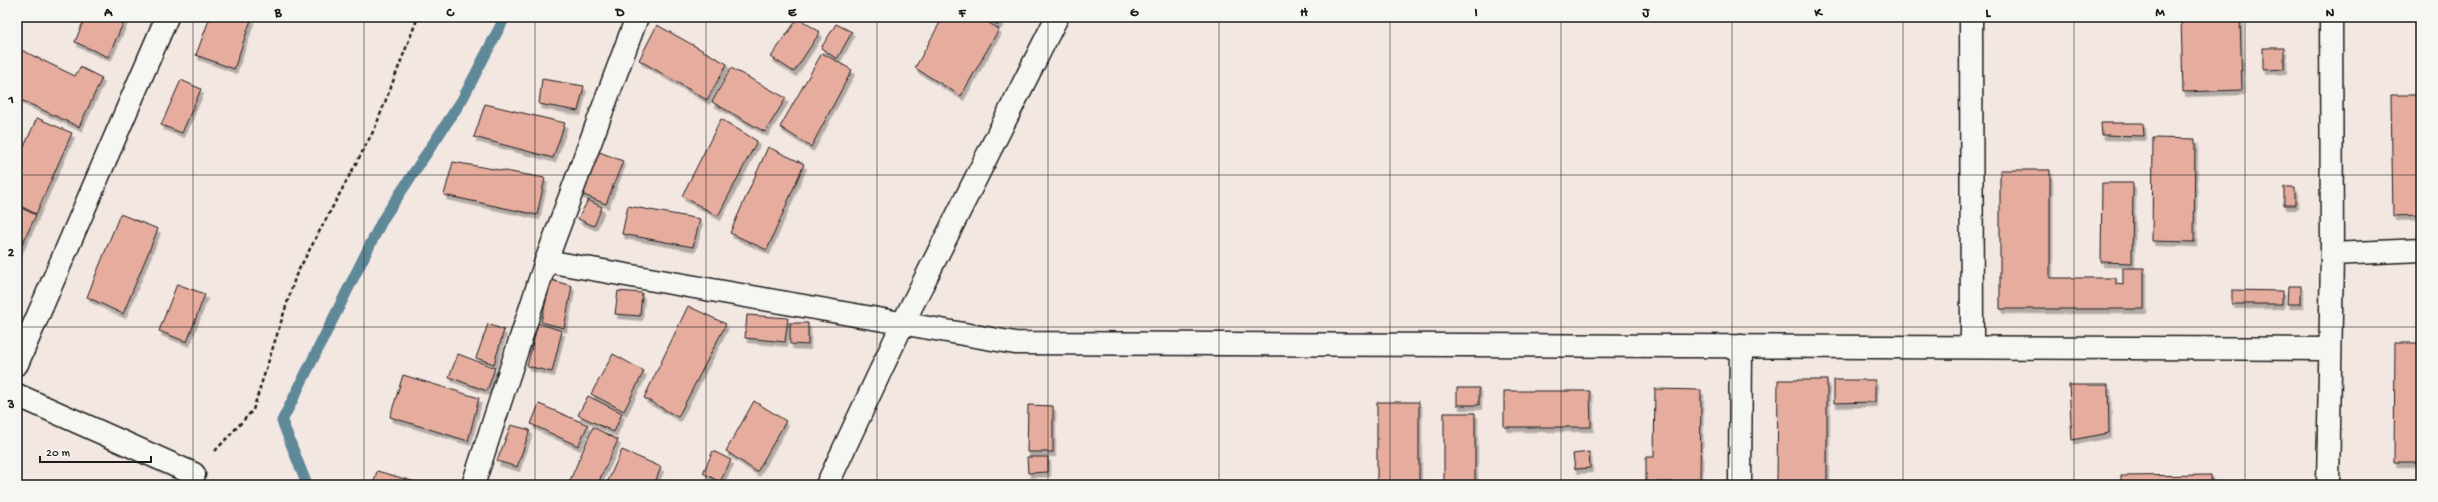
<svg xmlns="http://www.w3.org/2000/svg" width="2438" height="502" font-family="'Gochi Hand',sans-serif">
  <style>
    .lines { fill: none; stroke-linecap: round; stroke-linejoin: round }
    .stream { stroke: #5f8899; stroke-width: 11 }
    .building { fill: #e6ad9f; stroke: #1c1c1c; filter: url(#shadow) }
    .minor-casing { stroke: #1c1c1c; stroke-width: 25 }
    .path { stroke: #1c1c1c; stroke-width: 2.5; stroke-dasharray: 4 3; stroke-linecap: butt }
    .minor { stroke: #f6f6f2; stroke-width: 22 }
    .grid { fill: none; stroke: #1c1c1c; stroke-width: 1; stroke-opacity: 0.55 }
    .neatline { fill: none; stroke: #1c1c1c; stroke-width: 1.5 }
    .grid-label { font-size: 13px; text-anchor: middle; font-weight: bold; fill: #1c1c1c }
  </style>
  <defs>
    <filter id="shadow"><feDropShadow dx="2.5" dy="4.5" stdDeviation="0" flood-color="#0004"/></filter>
  </defs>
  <rect width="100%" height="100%" fill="#f3e7e1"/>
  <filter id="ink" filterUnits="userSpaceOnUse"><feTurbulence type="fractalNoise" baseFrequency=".025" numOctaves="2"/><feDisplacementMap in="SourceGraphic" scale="8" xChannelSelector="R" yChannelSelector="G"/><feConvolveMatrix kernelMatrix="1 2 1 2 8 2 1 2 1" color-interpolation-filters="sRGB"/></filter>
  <g filter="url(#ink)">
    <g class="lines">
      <path class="stream" d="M307,485L282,421L383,219L462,100L505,17"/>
    </g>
    <path class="building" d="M85,17H126L108,57L75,42Z
      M210,17H252L234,69L196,55Z
      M943,17H979L999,29L961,96L915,68Z
      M984,17H1003L998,25Z
      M2181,17H2240L2242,90L2183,92Z
      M798,18L820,32L794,72L771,57Z
      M836,24L852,32L837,59L821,48Z
      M657,25L727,64L707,100L639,60Z
      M17,48L75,76L80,67L102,78L79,127L17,98Z
      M2263,48H2284V69L2263,70Z
      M822,53L852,70L811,147L780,127Z
      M731,68L786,98L765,132L712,102Z
      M542,79L584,86L578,111L539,104Z
      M181,80L201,89L182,133L161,125Z
      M2391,95H2421V215L2393,216Z
      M485,104L565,123L553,158L474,137Z
      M37,118L72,133L36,214L17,204V162Z
      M721,119L757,141L718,216L682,196Z
      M2101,123H2143L2144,136L2102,135Z
      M2153,138L2195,139L2194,242L2152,241Z
      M768,147L804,164L767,250L730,233Z
      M594,150L623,161L606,204L576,192Z
      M453,162L545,178L537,215L444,195Z
      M2000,170H2050V278H2116V284L2123,285V268H2144V309H2000Z
      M2102,183H2133L2132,263L2101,262Z
      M2284,187H2295V205H2284Z
      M588,200L602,207L594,226L578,219Z
      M17,206L36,215L17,255Z
      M628,206L700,219L693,247L622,234Z
      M120,214L158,229L123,314L87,297Z
      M551,280L572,286L564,328L541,322Z
      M177,284L205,294L187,342L159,331Z
      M2288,286H2301V304H2287Z
      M2232,290L2282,291V304H2232Z
      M618,291L642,293L640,316L615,314Z
      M688,306L726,324L678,417L644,398Z
      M747,315L788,318L785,342L745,338Z
      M538,323L562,331L552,372L527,366Z
      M790,323H808V345L790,344Z
      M488,324L504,330L494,364L476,358Z
      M2395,343H2421V462H2394Z
      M458,354L495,368L487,391L449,377Z
      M613,354L644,371L624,411L591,394Z
      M403,375L479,398L468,441L390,417Z
      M1778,380H1827V485H1777Z
      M1834,380H1875V402L1834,403Z
      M2069,385H2108L2109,433L2072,440Z
      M1457,388H1479V405H1457Z
      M1655,389L1701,390L1700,482H1646V457H1654Z
      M1504,391H1590L1591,427H1504Z
      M588,396L622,413L614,432L578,415Z
      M754,401L786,421L757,472L726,451Z
      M1377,402H1419V485H1377Z
      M539,404L588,425L578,446L531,424Z
      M1028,405L1053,406V452H1027Z
      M1444,413H1475V485H1444Z
      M511,425L530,430L517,467L497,461Z
      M593,427L618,440L597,485H568Z
      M622,450L661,467L654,485H606Z
      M713,451L731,460L720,482L703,473Z
      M1589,452L1590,468L1575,469L1573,454Z
      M1027,457H1048V472L1028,473Z
      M377,471L426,485H373Z
      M2211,475V485H2121V476Z"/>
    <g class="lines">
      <defs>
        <path id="minor" d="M1971,17L1972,347
          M2332,254L2421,250
          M546,261L1015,343L2329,349
          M17,364L167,17
          M17,395L194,474L190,485
          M473,485L546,261L637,17
          M827,485L903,323L1057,17
          M1740,485L1741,346
          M2328,485L2332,254L2331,17"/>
      </defs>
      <use href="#minor" class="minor-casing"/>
      <path class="path" d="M215,451L253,410L296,275L375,128L418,17"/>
      <use href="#minor" class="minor"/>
    </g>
  </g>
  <path class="grid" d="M193,17V485M364,17V485M535,17V485M706,17V485M877,17V485M1048,17V485M1219,17V485M1390,17V485M1561,17V485M1732,17V485M1903,17V485M2074,17V485M2245,17V485M17,175H2421M17,327H2421"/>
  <rect width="2438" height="502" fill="none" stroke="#f6f6f2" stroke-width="44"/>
  <path d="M40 456v6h111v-6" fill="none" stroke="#1c1c1c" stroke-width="2"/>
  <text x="46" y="456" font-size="12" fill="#1c1c1c" stroke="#f6f6f2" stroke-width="3" paint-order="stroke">20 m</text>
  <rect x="22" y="22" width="2394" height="458" class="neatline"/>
  <g class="grid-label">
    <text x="108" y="16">A</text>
    <text x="278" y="16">B</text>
    <text x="450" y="16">C</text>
    <text x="620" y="16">D</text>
    <text x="792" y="16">E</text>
    <text x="962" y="16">F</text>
    <text x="1134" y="16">G</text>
    <text x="1304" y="16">H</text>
    <text x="1476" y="16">I</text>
    <text x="1646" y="16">J</text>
    <text x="1818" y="16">K</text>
    <text x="1988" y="16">L</text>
    <text x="2160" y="16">M</text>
    <text x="2330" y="16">N</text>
    <text x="11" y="103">1</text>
    <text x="11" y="256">2</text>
    <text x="11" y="408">3</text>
  </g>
</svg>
